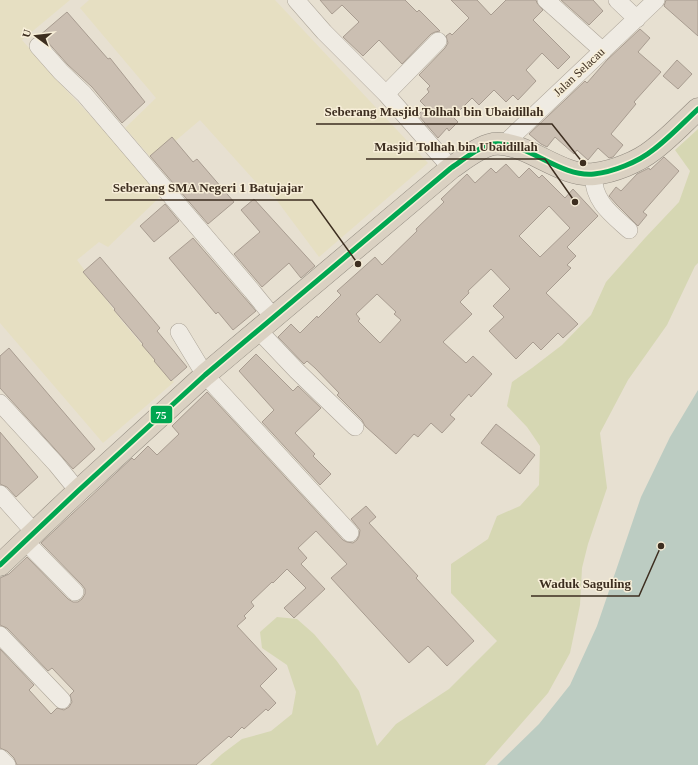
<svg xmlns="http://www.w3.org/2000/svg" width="698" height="765" font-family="Georgia,serif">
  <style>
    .farmland { fill: #e6dfc2 }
    .green { fill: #d6d7b3 }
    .water { fill: #bcccc2 }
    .building { fill: #cbbfb2; stroke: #a89c90; fill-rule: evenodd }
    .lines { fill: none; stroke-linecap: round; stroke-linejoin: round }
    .minor-casing { stroke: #ada599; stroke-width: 18 }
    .highway-casing { stroke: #928b80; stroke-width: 23 }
    .minor { stroke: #efebe3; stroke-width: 17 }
    .highway { stroke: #dad1c2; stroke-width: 22 }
    .bus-1-casing { stroke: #f7eed8; stroke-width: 8 }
    .bus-1 { stroke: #00a651; stroke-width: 5 }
    .labels { text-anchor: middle; stroke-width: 3; stroke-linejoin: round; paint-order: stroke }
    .street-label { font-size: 12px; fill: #3d2e20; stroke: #f7eed8 }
    .leader { fill: none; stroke: #3d2e20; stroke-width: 1.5 }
    .callout-dot { fill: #3d2e20; stroke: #f7eed8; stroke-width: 1.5 }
    .callout-label { font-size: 13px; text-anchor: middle; font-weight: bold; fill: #3d2e20; stroke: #f7eed8; stroke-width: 3; stroke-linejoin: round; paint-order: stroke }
    .line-badge { stroke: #f7eed8; stroke-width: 1.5 }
    .badge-label { font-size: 11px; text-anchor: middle; font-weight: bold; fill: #fff }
  </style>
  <rect width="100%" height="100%" fill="#e7e0d1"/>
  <path class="farmland" d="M0,0H70L22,40L67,91L164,193L108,247L99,242L77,260L122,321L174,382L103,443L0,323Z
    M89,0H275L428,163L319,257L275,198L263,190L200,120L153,160L125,128L156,98L80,8Z"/>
  <path class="green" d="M698,129V263L695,266L667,325L628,380L600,433L607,488L588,544L582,568L580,605L570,653L548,693L485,765H210L222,754L242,739L271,731L292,714L296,692L287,665L262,648L260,632L277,617L297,619L314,634L336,660L359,691L377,746L396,724L449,689L497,641L451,593V564L488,539L497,516L520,506L539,485L540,446L527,427L507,406L512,382L532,368L562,345L591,315L606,282L645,238L679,202L690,171L675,150Z"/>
  <path class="water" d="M698,390V765H497L539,724L570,685L597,626L641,497L670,437Z"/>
  <path class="building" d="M320,0H405L417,12L419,10L440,31L435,32L431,34L402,64L379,40L363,56L343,37L359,22L342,5L332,14Z
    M451,0H477L491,15L506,0H536L537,3L543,10L533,20L570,57L558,69L542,53L526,70L536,81L518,100L513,95L506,102L494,90L479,105L472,98L453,117L458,122L449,131L447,128L438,138L418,115L426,107L420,101L429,92L427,89L430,86L419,75L445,48L448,43L446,36L450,33L452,35L469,18Z
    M561,0H593L603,11L589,25Z
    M666,0H698V36L664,6Z
    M67,12L108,59L110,58L145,102L122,123L92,87L68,65L45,39L39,36Z
    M640,29L650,38L638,52L661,72L634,102L636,104L611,134L623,145L613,157L609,158L598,148L588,160L577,150L574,154L555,137L547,147L541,144L529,134L585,81L587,83L607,60Z
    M677,60L692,74L678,89L663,76Z
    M172,137L193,162L197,159L234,202L208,224L150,156Z
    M664,157L679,171L643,212L647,215L638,226L617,205L609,196L616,187L621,191L637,174L649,168L650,170Z
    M506,164L519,178L529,168L539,178L542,175L565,198L573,189L598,216L567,247L576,256L567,265L571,268L546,293L578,324L563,338L558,333L541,350L533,342L516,359L489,331L504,317L493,306L510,289L491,269L468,291L469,293L460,302L472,314L443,342L466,363L473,356L492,374L471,397L469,394L450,415L455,419L442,433L431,423L418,437L414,434L396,454L365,426L362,420L337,395L339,393L315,368L307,361L304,364L278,337L291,324L300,333L317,316L318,318L341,295L337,291L375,257L382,265L417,231L416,229L444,202L441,199L467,174L475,183L491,168L496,173ZM549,206L570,228L540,257L519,236ZM377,294L396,312L394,314L401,320L380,343L358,321L360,319L356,314Z
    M254,199L315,266L301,278L289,263L262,287L234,254L260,232L241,210Z
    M165,204L179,221L154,242L140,226Z
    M193,238L256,311L233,330L218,312L216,314L169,258Z
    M100,257L160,328L157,331L187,367L171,381L154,361L155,360L142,345L143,344L114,310L115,309L83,272Z
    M9,348L95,449L73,469L0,388V356Z
    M256,354L293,391L298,386L321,408L295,433L315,454L313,456L331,474L320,485L262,422L274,410L239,371Z
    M207,392L343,540L347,542L353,543L357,540L359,536L360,530L351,519L366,506L376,517L369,523L418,576L416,578L474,641L447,666L428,646L409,663L331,578L347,564L316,531L298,548L307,558L301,564L325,589L294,618L284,608L306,588L287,569L273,583L272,582L251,602L254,606L244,616L246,618L237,626L277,669L260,686L276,703L268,711L266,709L244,729L242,727L231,738L229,736L196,765H17L14,758L7,751L0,748V649L34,685L29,690L51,714L57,708L64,710L69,707L72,702L70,695L74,691L52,668L48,671L7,628L0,625V578L9,574L27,557L68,599L73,602H78L82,599L85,594V589L82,585L41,543L132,458L134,460L148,446L157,455L179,434L172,426Z
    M496,424L535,455L520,474L481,443Z
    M0,432L38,477L16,497L7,487L0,484Z"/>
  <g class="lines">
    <defs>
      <path id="minor" d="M296,0L324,32L386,94L451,168
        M546,0L603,51
        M617,0L637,19
        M38,46L61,72L84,94L252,291L274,318
        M386,94L438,41
        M503,145L656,0
        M593,175C594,202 610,213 629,230
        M259,331L297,371L355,427
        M179,332L205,375L350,533
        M0,403L56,464L78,491
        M0,494L34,532
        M25,541L75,592
        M0,635L62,700
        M0,758L7,765"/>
      <path id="highway" d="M0,565L78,491L205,375L451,168C463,160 478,147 493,144C525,140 560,178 594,174C613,172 638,162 653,150C669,138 683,123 698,109"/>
    </defs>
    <use href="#minor" class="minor-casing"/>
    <use href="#highway" class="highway-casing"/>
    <use href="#minor" class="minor"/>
    <use href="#highway" class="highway"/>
    <defs>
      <path id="bus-1" d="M0,565L78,491L205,375L451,168C463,160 478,147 493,144C525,140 560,178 594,174C613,172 638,162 653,150C669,138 683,123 698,109"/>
    </defs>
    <use href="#bus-1" class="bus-1-casing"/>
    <use href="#bus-1" class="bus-1"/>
  </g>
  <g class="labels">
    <g class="street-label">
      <text transform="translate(579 72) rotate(-43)" y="4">Jalan Selacau</text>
    </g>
  </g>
  <path class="leader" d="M583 163L552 124H316M575 202L545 159H366M358 264L312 200H105M661 546L639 596H531"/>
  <g class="callout-dot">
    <circle cx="583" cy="163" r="4"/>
    <circle cx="575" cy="202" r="4"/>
    <circle cx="358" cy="264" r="4"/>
    <circle cx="661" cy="546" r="4"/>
  </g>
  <g class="callout-label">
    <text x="434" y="116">Seberang Masjid Tolhah bin Ubaidillah</text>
    <text x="456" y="151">Masjid Tolhah bin Ubaidillah</text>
    <text x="208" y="192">Seberang SMA Negeri 1 Batujajar</text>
    <text x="585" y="588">Waduk Saguling</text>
  </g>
  <rect class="line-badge" x="150" y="405" width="23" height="19" rx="4" fill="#00a651"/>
  <g class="badge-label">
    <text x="161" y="419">75</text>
  </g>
  <g transform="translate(36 36) rotate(285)" stroke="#f7eed8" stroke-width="3" paint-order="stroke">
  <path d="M0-3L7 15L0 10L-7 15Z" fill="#3d2e20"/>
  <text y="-6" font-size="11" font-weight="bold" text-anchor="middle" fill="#3d2e20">U</text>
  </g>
</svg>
